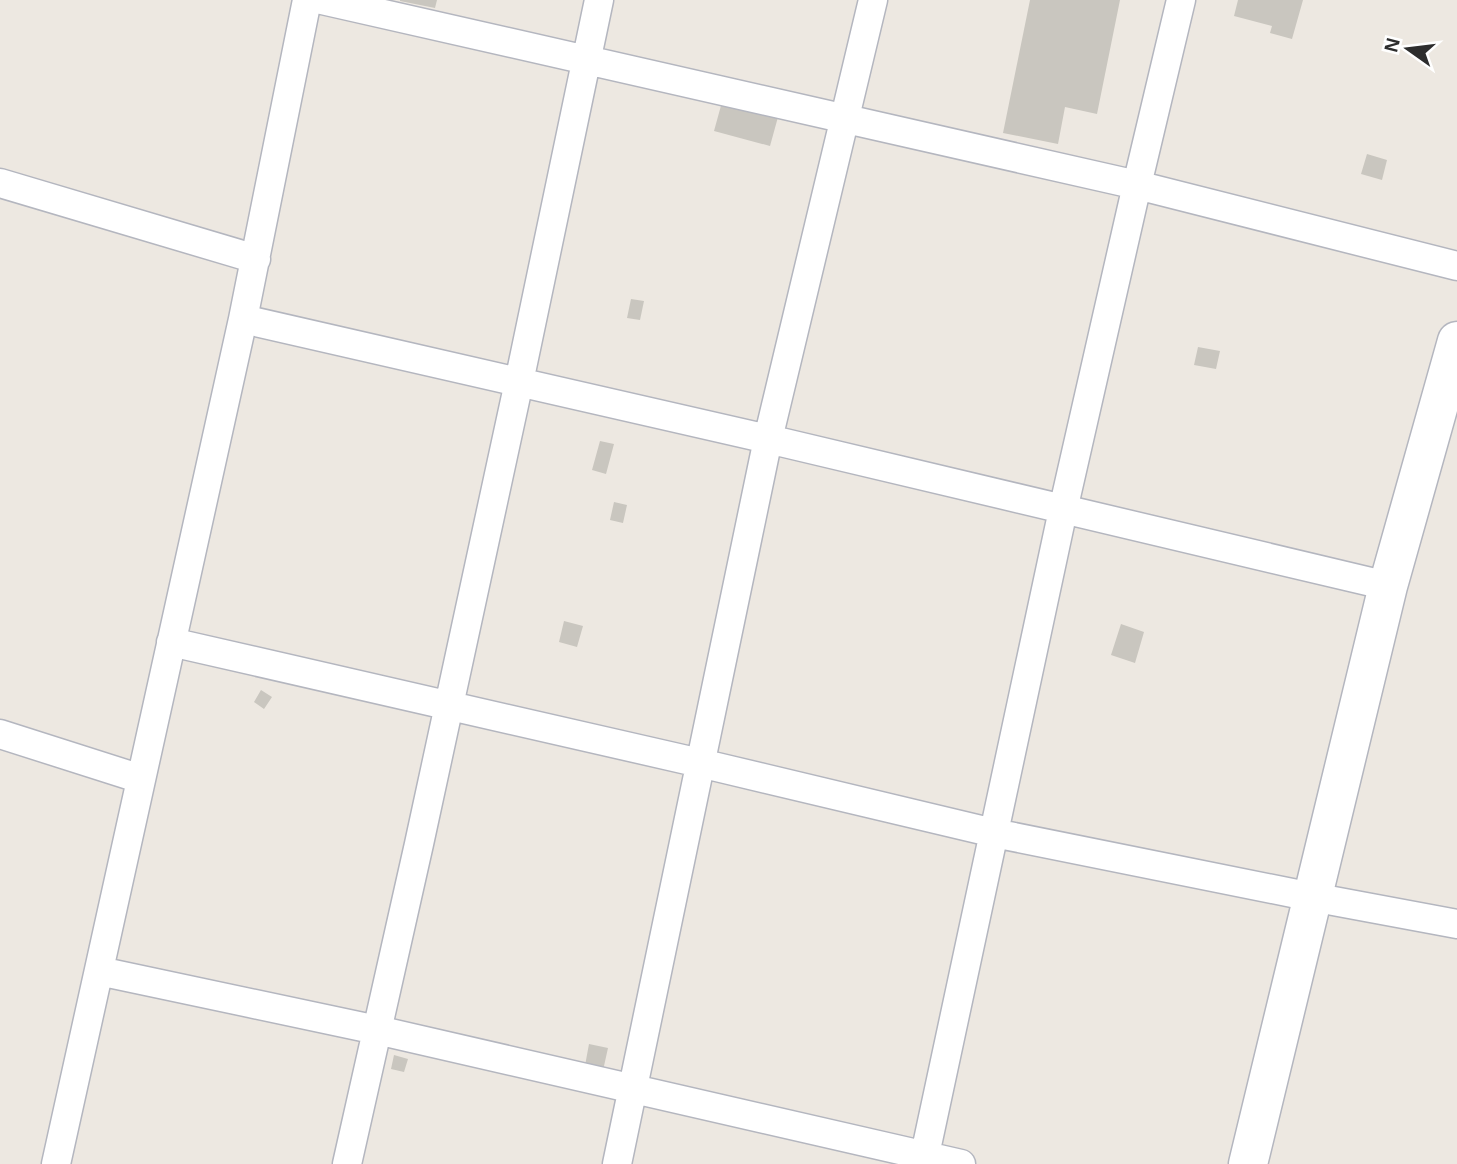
<svg xmlns="http://www.w3.org/2000/svg" width="1457" height="1164" font-family="Arial,sans-serif">
  <style>
    .building { fill: #c9c6bf }
    .lines { fill: none; stroke-linecap: round; stroke-linejoin: round }
    .street-casing { stroke: #b4b6bf; stroke-width: 31 }
    .secondary-casing { stroke: #b4b6bf; stroke-width: 41 }
    .street { stroke: #fff; stroke-width: 28 }
    .secondary { stroke: #fff; stroke-width: 38 }
  </style>
  <rect width="100%" height="100%" fill="#ede8e1"/>
  <path class="building" d="M400,0H437L435,8L400,1Z
    M1030,0H1120L1097,114L1065,107L1058,144L1003,133Z
    M1238,0H1303L1292,39L1270,33L1272,26L1234,16Z
    M722,102L778,117L770,146L714,131Z
    M1367,154L1387,160L1382,180L1361,174Z
    M631,299L644,301L640,320L627,318Z
    M1198,347L1220,351L1216,369L1194,365Z
    M600,441L614,444L606,474L592,470Z
    M614,502L627,505L623,523L610,520Z
    M564,621L583,626L577,647L559,642Z
    M1121,624L1144,632L1135,663L1111,655Z
    M261,690L272,697L264,709L254,702Z
    M589,1044L608,1048L602,1075L584,1071Z
    M394,1055L408,1059L404,1072L391,1069Z"/>
  <g class="lines">
    <defs>
      <path id="street" d="M322,0L1137,185L1457,266
        M0,183L256,259
        M243,319L768,439L1388,586
        M171,642L700,763L994,833L1312,897L1457,924
        M0,734L141,779
        M99,971L377,1030L961,1164
        M56,1164L243,319L307,0
        M347,1164L419,844L519,382L599,0
        M617,1164L768,439L873,0
        M923,1164L1063,510L1137,185L1181,0"/>
      <path id="secondary" d="M1248,1164L1388,586L1457,341"/>
    </defs>
    <use href="#street" class="street-casing"/>
    <use href="#secondary" class="secondary-casing"/>
    <use href="#street" class="street"/>
    <use href="#secondary" class="secondary"/>
  </g>
  <g transform="translate(1408 49) rotate(284)" stroke="#ffffff" stroke-width="5" paint-order="stroke">
  <path d="M0-5L12 26L0 18L-12 26Z" fill="#2d2d2d"/>
  <text y="-10" font-size="19" font-weight="bold" text-anchor="middle" fill="#2d2d2d">N</text>
  </g>
</svg>
